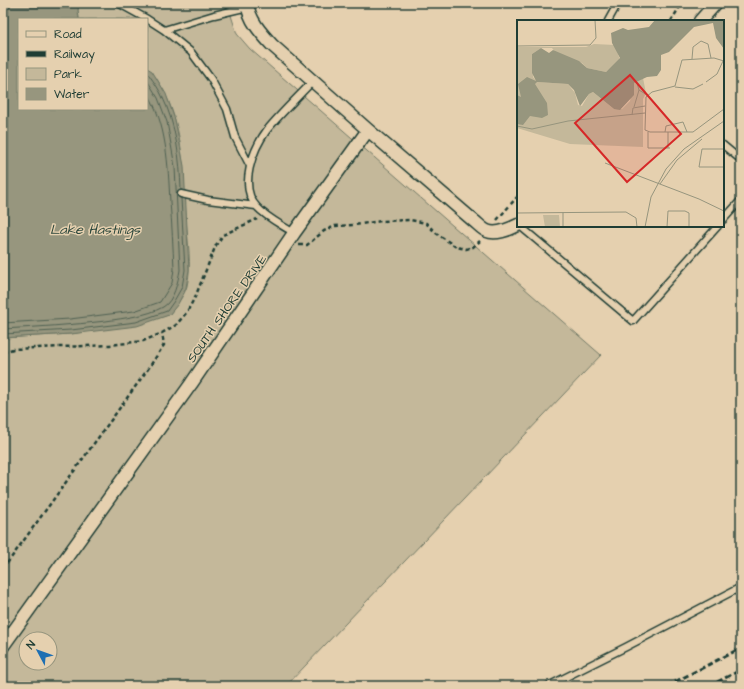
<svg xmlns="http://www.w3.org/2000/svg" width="744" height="689" font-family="'Architects Daughter',sans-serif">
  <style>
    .green { fill: #c4b89a; stroke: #727a67; fill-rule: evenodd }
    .water { fill: #97967e; stroke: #677260 }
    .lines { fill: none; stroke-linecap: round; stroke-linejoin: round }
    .shore { stroke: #4f6152; stroke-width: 1 }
    .lane-casing { stroke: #1f3d34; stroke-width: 9 }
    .street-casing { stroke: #1f3d34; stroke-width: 15 }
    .path { stroke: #1f3d34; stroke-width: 2.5; stroke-dasharray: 4 3; stroke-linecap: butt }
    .lane { stroke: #e5d0af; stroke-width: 6 }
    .street { stroke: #e5d0af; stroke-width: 12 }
    .rail { stroke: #1f3d34; stroke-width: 3; stroke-dasharray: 6 3; stroke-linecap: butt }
    .labels { text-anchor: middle; stroke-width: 3; stroke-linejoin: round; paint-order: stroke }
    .street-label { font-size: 13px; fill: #1f3d34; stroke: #e5d0af }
    .water-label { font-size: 14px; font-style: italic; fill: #2b463b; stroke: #e5d0af }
    .inset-road { fill: none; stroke: #96957e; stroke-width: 1 }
    .view { fill: #d62828; fill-opacity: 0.15; stroke: #d62828; stroke-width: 2 }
    .inset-edge { fill: none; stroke: #1f3d34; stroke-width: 2 }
  </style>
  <rect width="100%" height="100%" fill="#e5d0af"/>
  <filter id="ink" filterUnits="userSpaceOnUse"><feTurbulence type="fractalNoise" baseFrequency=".025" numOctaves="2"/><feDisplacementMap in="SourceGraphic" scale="8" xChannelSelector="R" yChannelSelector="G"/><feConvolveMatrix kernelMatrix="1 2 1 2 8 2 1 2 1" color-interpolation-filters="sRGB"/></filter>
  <g filter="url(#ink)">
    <path class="green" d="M79,3H227L237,34L250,49L601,355L286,686H3V338L71,334L169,315C175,306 184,297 187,286C192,265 188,242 186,220C184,174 184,125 160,84C156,78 153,72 147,68V19H79L78,10ZM26,639H50V663H26Z"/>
    <path class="water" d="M3,3H79L78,10L79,19H19V109H147V68L152,71L166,94L175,120L184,166L189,270L186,288L178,304L169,315L137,326L71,334L3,338Z"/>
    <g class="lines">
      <path class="shore" d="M147,73L149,75C154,82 159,89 162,96C176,124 180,159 181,190
        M3,323L70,319L134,311L160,302L172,283L174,269C173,247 172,224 170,202C168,165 167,124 147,92
        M3,329C38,327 72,325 106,321C124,318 147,316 163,307C174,301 178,281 180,270L175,167L167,122L158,98L147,80
        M3,334L71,330L136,322L167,311L174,301L182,287L185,270L181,198"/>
      <defs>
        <path id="lane" d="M118,3L147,19
          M147,19L164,30L214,15L248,7
          M608,21L618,3
          M164,30L191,52L211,79L227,109L235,137L250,166
          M723,145L741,160
          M181,194L208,200L256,206
          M723,220L741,200
          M520,226L633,321L718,226
          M294,233C282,225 267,218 257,207C238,187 253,149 267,130C281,113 298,97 313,81
          M548,686L626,647L741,587"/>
        <path id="street" d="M247,3C249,20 261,33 272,45L368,130L474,221C478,224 482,229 487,231C496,235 510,229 518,225
          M700,21L716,3
          M3,646L191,384L294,233L368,130"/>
      </defs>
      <use href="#lane" class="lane-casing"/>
      <use href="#street" class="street-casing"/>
      <path class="path" d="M671,21L682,3
        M497,220L518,196
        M299,245H307L324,231L335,226L354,225L381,221L410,220L426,223L436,233L456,247L466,249L473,247L480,241
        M3,352L13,349L110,345L143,341L162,333L176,325L187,312L196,295L216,245L223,235L257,219
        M3,569L148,369L164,345L162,333"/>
      <use href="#lane" class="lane"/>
      <use href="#street" class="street"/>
      <path class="rail" d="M667,686L741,648
        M709,686L741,670"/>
    </g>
  </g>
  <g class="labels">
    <g class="street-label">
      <text transform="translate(226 308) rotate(-55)" y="5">SOUTH SHORE DRIVE</text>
    </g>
    <g class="water-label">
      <text x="95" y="234">Lake Hastings</text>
    </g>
  </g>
  <g transform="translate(517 20)">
    <rect width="207" height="207" fill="#e5d0af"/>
    <path d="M77,24L98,25L103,40L89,52L70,48L65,43L39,33L35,28H24L15,34L16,57L20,62L51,64L58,73L61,85L65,86L72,74L76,72L97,89H105L113,81L117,63L126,58L129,73L126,79V127L53,124L0,108V27H69ZM26,195H42L43,207H28Z" fill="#c4b89a"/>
    <path d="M138,0H207V29L199,18L196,3L177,7L152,32L144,35V50L140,56L130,57L117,63V75L103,90L97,89L76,72L72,74L63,86L57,70L51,64L20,62L18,64L30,83L31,95L25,98L13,96L6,105L0,104V75L4,77L1,64L10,57L19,61L15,53V34L24,28L32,33L36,30L62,41L70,48L89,52L103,38L95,23L94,13L106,8L111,10L132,7Z" fill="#97967e"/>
    <path class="inset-road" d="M19,0H46M0,26L73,25L79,18L78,0M175,39L176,27L184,21L191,24L194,38M207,41L197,38L165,40L158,66L135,72L129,77L128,110L133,112H176L207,89M189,62L200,54L206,41M120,63L122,70L130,75M158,67L176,69L186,64M117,87L122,70M115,95L116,88L128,86M0,106L15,109L51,101L128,93M131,112V128H153M148,112L149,106L166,102L170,112M151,112V128M207,129H185L182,147H207M88,143L182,179L207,191M143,164L160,140L185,119M0,193L109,192L119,198L120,207M46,207V192M128,207L134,177L149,149L167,129L207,101M150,207L151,191H168L172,193V207"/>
    <path class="view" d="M113,55L164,114L110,162L58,103Z"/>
    <rect width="207" height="207" class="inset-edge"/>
  </g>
  <rect width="744" height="689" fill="none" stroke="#e5d0af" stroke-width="16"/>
  <rect x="8" y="8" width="728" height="673" fill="none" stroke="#1f3d34" stroke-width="1.5" filter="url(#ink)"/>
  <rect x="18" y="18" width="130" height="92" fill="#e5d0af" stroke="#96957e"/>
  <rect x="26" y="31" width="20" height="6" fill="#e5d0af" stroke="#96957e"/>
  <text x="54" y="38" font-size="12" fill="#1f3d34">Road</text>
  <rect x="26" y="51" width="20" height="6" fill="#1f3d34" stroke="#96957e"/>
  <text x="54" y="58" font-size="12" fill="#1f3d34">Railway</text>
  <rect x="26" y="68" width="20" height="12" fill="#c4b89a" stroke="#96957e"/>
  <text x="54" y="78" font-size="12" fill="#1f3d34">Park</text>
  <rect x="26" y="88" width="20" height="12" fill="#97967e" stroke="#96957e"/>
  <text x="54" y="98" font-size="12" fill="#1f3d34">Water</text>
  <g transform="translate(38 651) rotate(311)"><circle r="19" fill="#e5d0af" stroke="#96957e"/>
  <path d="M0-3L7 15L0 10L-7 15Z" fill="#1f6fb2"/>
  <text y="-6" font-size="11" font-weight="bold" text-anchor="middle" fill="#1f3d34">N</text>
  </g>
</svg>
